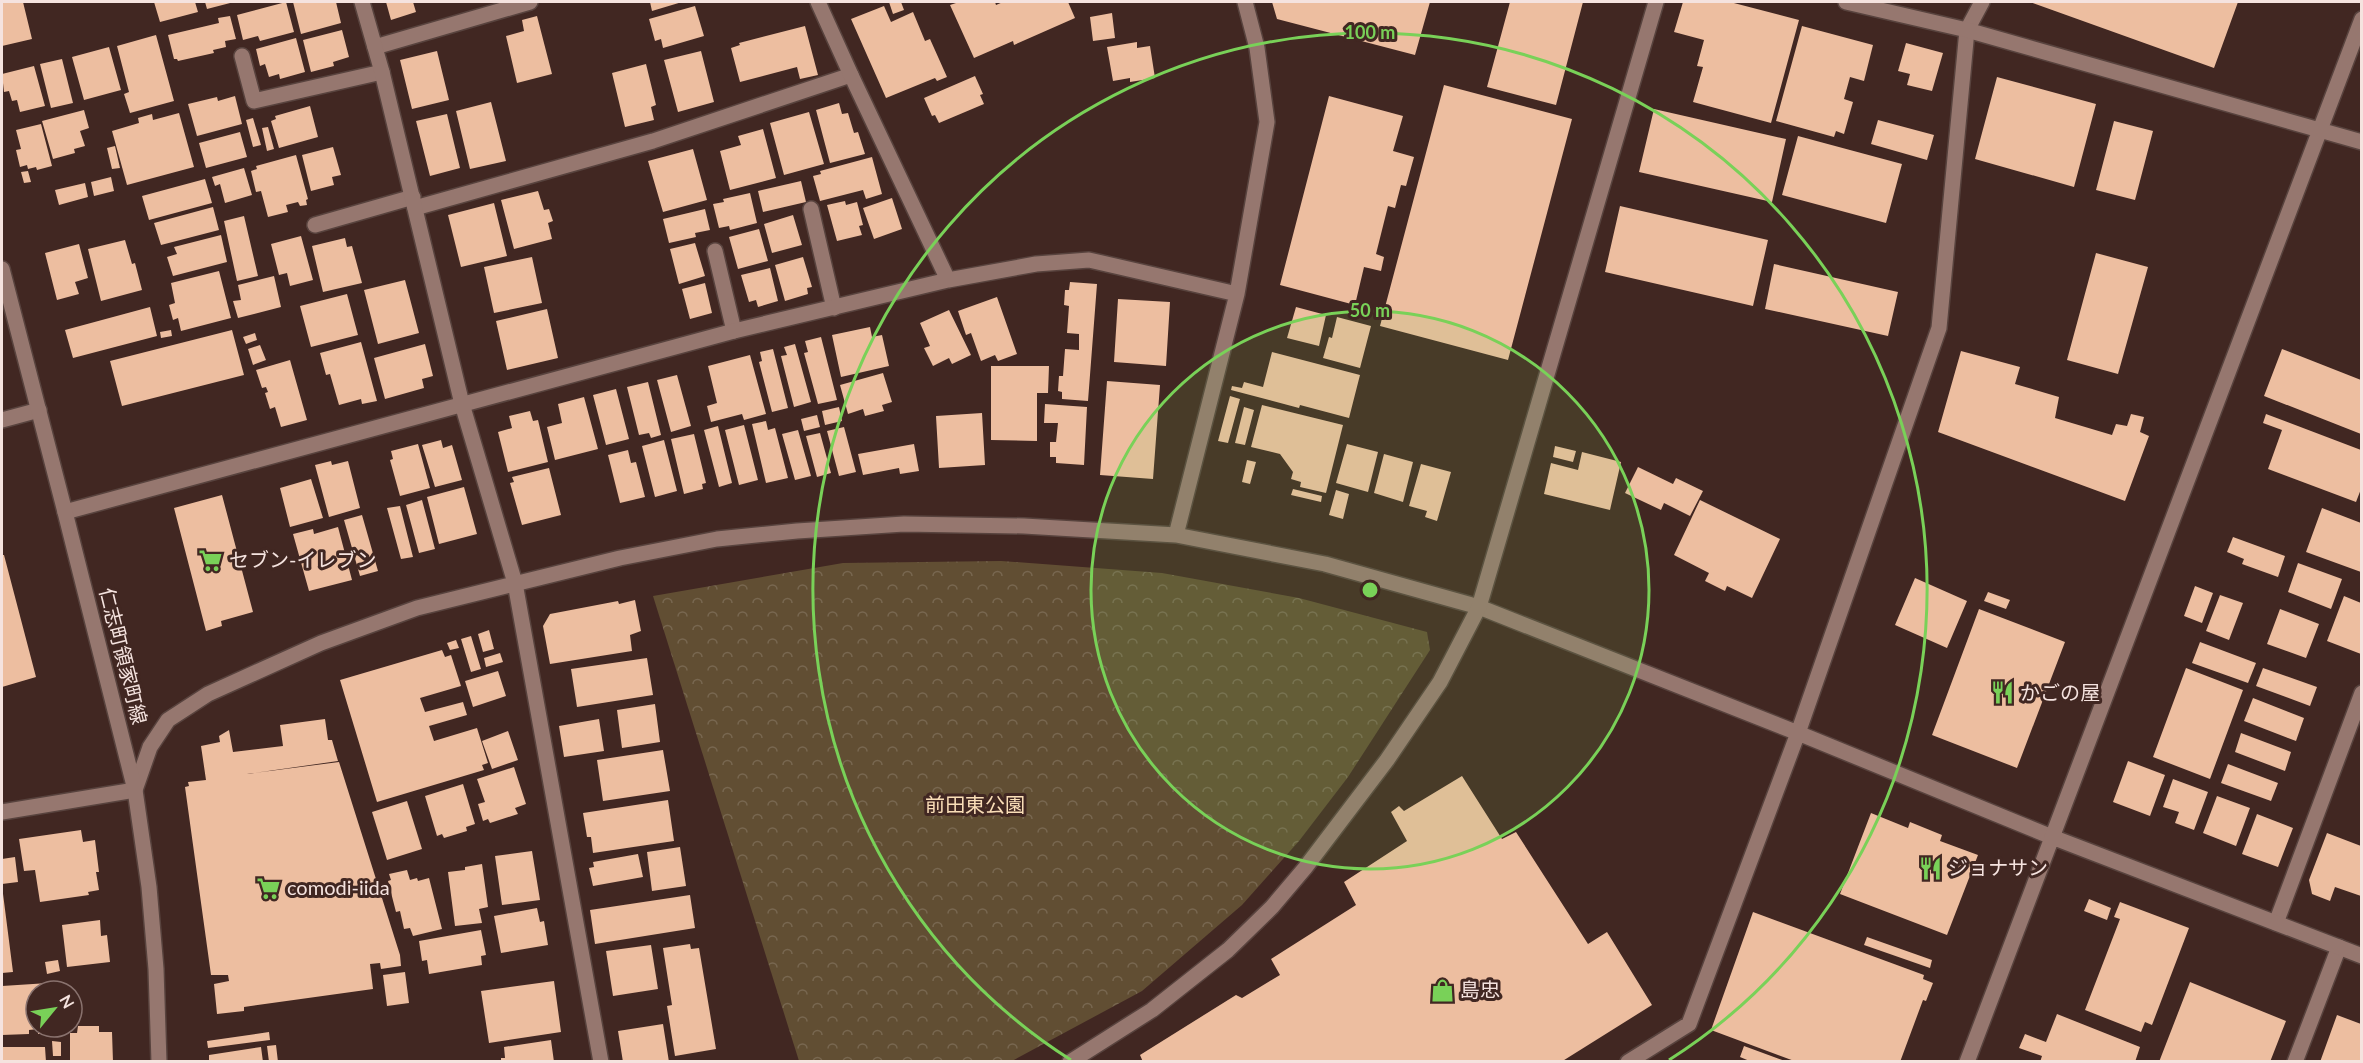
<svg xmlns="http://www.w3.org/2000/svg" width="2363" height="1063" font-family="Lato,'Noto Sans JP',sans-serif">
  <style>
    .park { fill: url(#park-crowns) }
    .building { fill: #edbea0 }
    .lines { fill: none; stroke-linecap: round; stroke-linejoin: round }
    .service-casing { stroke: #58433e; stroke-width: 18 }
    .minor-casing { stroke: #58433e; stroke-width: 18 }
    .tertiary-casing { stroke: #58433e; stroke-width: 18 }
    .service { stroke: #96776f; stroke-width: 15 }
    .minor { stroke: #96776f; stroke-width: 15 }
    .tertiary { stroke: #96776f; stroke-width: 15 }
    .ring { fill: none; stroke: #79d158; stroke-width: 3 }
    .labels { text-anchor: middle; stroke-width: 6; stroke-linejoin: round; paint-order: stroke }
    .poi-label { font-size: 20px; fill: #f5e3df; stroke: #412722; text-anchor: start }
    .street-label { font-size: 20px; fill: #f5e3df; stroke: #412722 }
    .park-label { font-size: 20px; fill: #fadeb8; stroke: #412722 }
    .centre { fill: #79d158; stroke: #412722; stroke-width: 3 }
    .ring-label { font-size: 18px; text-anchor: middle; font-weight: bold; fill: #79d158; stroke: #412722; stroke-width: 6; stroke-linejoin: round; paint-order: stroke }
  </style>
  <defs>
    <pattern id="park-crowns" width="20" height="18" patternUnits="userSpaceOnUse" patternTransform="scale(1.5)"><rect width="20" height="18" fill="#614e33"/><path d="M2 6a3 3 0 1 1 6 0M12 15a3 3 0 1 1 6 0" fill="none" stroke="#786750"/></pattern>
  </defs>
  <rect width="100%" height="100%" fill="#412722"/>
  <path class="park" d="M1001,561L1162,573L1299,598L1427,632L1430,650L1348,777L1299,841L1242,905L1142,991L1012,1061H799L653,596L843,563Z"/>
  <path class="building" d="M2,2H23L32,39L2,46Z
    M154,2H195L198,12L160,22Z
    M205,2H234L207,9Z
    M286,2L294,32L260,41L258,36L243,40L237,15Z
    M293,2H336L341,23L301,34Z
    M386,2H413L416,12L391,20Z
    M650,2H682L652,11Z
    M889,2H901L904,10L893,14Z
    M959,2H995L996,5L1003,2H1068L1075,18L1014,45L1013,41L974,58L950,5Z
    M1272,2H1430L1415,55L1277,19Z
    M1510,2H1583L1556,105L1487,87Z
    M1683,2H1730L1799,20L1771,123L1693,102L1703,67L1697,66L1704,40L1674,32Z
    M2030,2H2238L2214,68Z
    M695,6L704,36L663,48L661,39L655,41L649,19Z
    M884,6L891,22L913,12L925,41L930,39L947,77L937,81L935,78L886,98L851,19Z
    M1112,13L1115,38L1093,41L1090,17Z
    M230,16L236,39L225,41L226,47L213,50L214,53L178,61L177,59H174L168,35L219,23L218,18Z
    M537,16L552,74L517,83L506,36L524,31L522,20Z
    M805,26L818,75L800,79L797,67L740,82L731,48L740,45L739,43Z
    M1802,26L1873,45L1864,81L1850,77L1844,99L1853,102L1844,134L1836,131L1834,137L1776,121Z
    M342,30L349,57L333,62L334,66L311,72L303,40Z
    M156,35L174,101L130,113L124,94L129,92L117,46Z
    M296,38L305,72L280,79L279,74L269,77L265,64L260,66L256,49Z
    M1137,42V48L1150,46L1155,78L1130,82V78L1113,81L1107,47Z
    M1906,43L1943,53L1932,91L1907,85L1910,74L1898,71Z
    M109,47L121,90L84,100L72,57Z
    M437,51L449,100L412,109L400,60Z
    M701,51L714,102L678,112L664,60Z
    M62,59L73,103L51,108L40,64Z
    M646,64L656,105L651,107L654,120L625,127L612,73Z
    M34,66L45,106L20,112L17,100L12,101L9,91L4,92L2,74Z
    M975,76L983,94L980,95L984,104L939,123L935,115L932,116L924,98Z
    M1997,77L2096,104L2074,187L1975,159Z
    M1444,85L1572,119L1508,360L1380,326Z
    M235,96L242,124L197,136L188,104L217,97L218,101Z
    M1329,96L1403,116L1393,151L1414,157L1406,186L1401,185L1395,208L1388,206L1376,254L1384,257L1381,271L1364,267L1355,305L1280,285Z
    M491,102L506,161L470,169L456,111Z
    M839,103L842,114L848,113L854,133L858,132L865,154L830,163L816,110Z
    M310,106L318,137L279,148L271,121L276,119L275,116Z
    M1654,109L1786,139L1772,202L1639,172Z
    M84,110L89,128L80,131L85,146L74,149L75,153L53,159L42,121Z
    M809,112L824,164L784,175L770,123Z
    M179,113L194,167L127,185L112,131L139,123L138,118L152,114L153,120Z
    M447,114L460,168L430,176L416,121Z
    M253,118L261,145L253,147L246,120Z
    M1878,120L1934,135L1927,160L1871,144Z
    M2114,121L2153,131L2135,200L2096,190Z
    M41,124L52,166L37,170L36,167L28,169L27,165L20,167L16,150L21,149L16,130Z
    M268,127L274,149L267,151L262,128Z
    M763,129L776,178L730,190L720,151L741,145L738,136Z
    M240,132L247,157L206,168L199,143Z
    M1798,136L1902,164L1886,223L1782,195Z
    M115,146L120,168L112,169L107,148Z
    M333,147L341,175L332,177L334,185L311,191L302,155Z
    M693,149L707,200L663,212L648,161Z
    M296,155L308,199L306,200L307,205L300,206L298,202L286,205L288,212L268,217L261,191L256,192L251,171L257,169L256,166Z
    M872,157L882,194L866,199L863,190L820,201L813,176L821,174L820,171Z
    M244,168L252,195L225,203L220,184L215,186L212,177Z
    M28,171L31,182L24,183L21,172Z
    M111,177L114,191L94,196L91,182Z
    M205,179L212,203L149,220L142,196Z
    M801,181L806,202L763,212L758,191Z
    M85,183L88,197L59,205L55,190Z
    M538,191L544,210L549,209L553,221L548,223L552,239L514,249L501,200Z
    M750,193L757,223L730,230L729,226L719,228L713,204L724,202L723,199Z
    M892,198L902,229L874,239L863,208Z
    M845,201L846,205L857,202L863,225L859,226L862,235L837,241L827,205Z
    M494,203L507,256L461,267L448,215Z
    M1620,206L1768,240L1753,306L1605,272Z
    M213,207L219,230L161,245L154,223Z
    M705,209L710,230L695,233L696,237L669,243L663,219Z
    M793,215L802,245L772,253L764,224Z
    M244,216L258,276L237,281L224,221Z
    M759,229L768,261L738,269L729,237Z
    M221,235L227,262L173,276L167,257L177,254L174,247Z
    M301,236L313,280L290,286L287,273L279,275L271,244Z
    M345,238L347,247L352,246L362,283L323,292L312,246Z
    M125,240L132,264L135,263L142,290L101,301L88,249Z
    M695,243L705,276L679,284L670,249Z
    M79,244L88,278L75,282L79,294L57,300L45,253Z
    M2096,253L2148,267L2118,374L2067,360Z
    M532,257L542,303L494,313L484,267Z
    M803,257L812,287L807,288L808,294L785,301L775,265Z
    M1774,264L1898,292L1888,336L1765,309Z
    M770,268L778,301L758,307L756,300L749,302L741,275Z
    M219,271L231,318L181,331L178,318L173,320L169,305L175,303L171,283Z
    M274,276L281,307L238,318L233,301L241,300L238,285Z
    M405,280L419,333L378,344L364,290Z
    M1070,282L1097,284L1088,401L1062,399V392L1058,391L1059,376H1063L1065,349L1079,350V334L1067,333L1069,306L1064,305L1065,290H1069Z
    M705,283L712,313L690,319L682,289Z
    M347,294L358,335L311,347L300,306Z
    M997,297L1017,354L998,361L995,355L981,361L971,333L966,335L958,311Z
    M1118,299L1170,302L1166,366L1114,362Z
    M150,307L157,336L73,358L65,330Z
    M1296,307L1326,315L1319,346L1287,338Z
    M547,309L558,358L507,370L496,321Z
    M949,310L971,355L952,364L949,358L933,366L924,348L930,346L920,323Z
    M1337,317L1371,326L1360,368L1323,358L1329,337L1332,338Z
    M870,327L872,337L882,335L889,366L841,377L832,335Z
    M171,330L172,336L161,338L160,332Z
    M232,330L244,375L122,406L110,361Z
    M255,333L257,340L246,344L243,337Z
    M821,337L837,400L818,404L804,353L808,352L805,341Z
    M361,342L377,401L362,404L361,399L339,405L330,374L326,375L320,353Z
    M425,344L433,376L422,379L424,388L385,399L374,358Z
    M795,344L811,402L794,407L781,356L787,355L784,347Z
    M260,345L266,360L253,365L248,349Z
    M773,349L788,408L772,412L759,362L762,361L760,352Z
    M2282,349L2361,380V434L2264,396Z
    M1961,351L2020,367L2015,384L2059,397L2055,418L2112,435L2116,424L2127,426L2131,414L2144,417L2140,432L2149,436L2125,501L1938,432Z
    M1272,352L1360,375L1349,418L1300,405L1299,408L1231,390L1232,386L1242,388L1244,382L1263,387Z
    M750,355L766,414L744,420L742,414L711,422L707,406L717,403L708,366Z
    M290,360L307,420L281,427L275,407L270,409L265,393L268,392L266,387L262,388L256,370Z
    M991,366H1049L1048,393H1037V441L991,440Z
    M883,373L892,402L882,405L884,411L865,416L863,409L848,414L840,385Z
    M677,375L691,426L671,432L657,380Z
    M1107,381L1160,385L1153,479L1100,475Z
    M648,382L661,435L651,438L649,433L639,435L627,387Z
    M616,389L629,439L606,445L593,395Z
    M1230,396L1240,399L1228,443L1218,441Z
    M584,397L598,449L555,460L547,427L562,423L558,404Z
    M1045,404L1087,407L1084,465L1056,463V457H1050V442H1056L1058,423H1044Z
    M1262,405L1343,425L1326,493L1300,487L1301,482L1291,479L1293,472L1280,454L1251,447Z
    M839,407L842,421L825,425L822,411Z
    M1244,407L1254,410L1245,445L1235,443Z
    M530,411L533,421L538,420L548,462L508,472L498,432L512,428L509,416Z
    M982,413L985,465L939,468L936,416Z
    M2266,414L2361,450V489L2356,502L2268,469L2282,430L2263,423Z
    M817,415L820,427L804,431L801,419Z
    M766,421L768,430L775,428L788,478L766,483L752,424Z
    M744,425L758,480L739,485L725,430Z
    M718,426L732,483L719,487L704,430Z
    M844,427L856,472L839,476L827,431Z
    M798,430L811,476L795,480L782,434Z
    M820,433L831,473L817,477L806,436Z
    M694,434L706,483L702,484L703,489L684,494L671,439Z
    M441,440L443,448L452,445L462,480L435,487L422,445Z
    M664,440L677,491L655,497L642,446Z
    M418,444L430,488L400,496L390,460L393,459L391,451Z
    M914,444L919,471L900,474L899,468L863,475L858,454Z
    M1347,444L1378,452L1368,492L1336,483Z
    M1555,446L1576,451L1573,462L1553,457Z
    M628,450L631,463L636,462L645,497L620,503L608,455Z
    M1582,452L1621,462L1610,510L1544,494L1551,463L1578,470Z
    M1384,454L1413,462L1403,502L1374,493Z
    M1247,460L1256,462L1250,484L1242,482Z
    M331,461L332,465L348,461L360,508L329,517L315,465Z
    M1421,464L1451,472L1437,521L1425,517L1427,511L1409,506Z
    M1638,467L1673,484L1676,478L1703,491L1690,516L1664,503L1661,510L1625,493Z
    M549,468L561,515L522,525L510,483L514,482L512,477Z
    M311,479L323,518L290,527L280,488Z
    M464,487L477,534L439,544L427,497Z
    M1293,489L1322,496L1321,502L1291,495Z
    M1336,490L1349,494L1343,519L1329,515Z
    M222,495L253,612L221,621L222,626L206,631L174,508Z
    M422,500L435,549L419,553L406,505Z
    M1700,500L1780,539L1752,598L1727,586L1725,591L1705,581L1709,573L1674,555Z
    M400,506L413,557L401,559L387,508Z
    M2322,508L2361,523V572L2306,552Z
    M362,515L378,571L360,576L344,520Z
    M338,527L352,580L309,591L293,534L313,529L314,534Z
    M2233,537L2285,556L2278,577L2242,564L2244,559L2227,552Z
    M2,555H4L36,677L2,687Z
    M2298,563L2342,579L2331,609L2288,592Z
    M1915,578L1967,601L1947,648L1895,625Z
    M2195,586L2213,593L2202,623L2184,616Z
    M1988,592L2010,600L2006,609L1984,601Z
    M2220,595L2243,603L2229,640L2206,631Z
    M2344,596L2361,603V654L2327,641Z
    M635,600L641,631L630,635L632,651L550,664L543,626L550,614L618,601L619,604Z
    M1979,609L2065,642L2017,768L1932,735Z
    M2280,609L2319,624L2306,658L2267,644Z
    M489,630L494,649L483,652L478,634Z
    M471,636L481,669L471,672L461,639Z
    M456,640L459,648L450,650L447,643Z
    M2200,642L2256,663L2248,683L2192,663Z
    M442,650L445,657L451,655L461,686L420,698L425,712L463,702L467,715L429,726L434,741L477,728L488,763L482,765L484,770L377,802L340,680Z
    M500,653L503,662L486,667L484,658Z
    M647,658L653,695L577,707L571,669Z
    M2186,668L2243,690L2210,779L2153,757Z
    M2263,668L2317,687L2310,706L2256,686Z
    M498,671L506,696L473,707L465,681Z
    M2253,698L2304,718L2296,741L2244,721Z
    M655,704L660,742L622,748L617,710Z
    M325,719L328,740H332L338,761L247,774L339,762L400,955L401,966L381,969L380,963L370,964L373,989L244,1007V1011L217,1014L214,984L229,981L228,975H211L185,787L189,786L188,782L206,780L201,746L220,742L219,736L229,730L233,752L283,746L280,725Z
    M599,719L604,751L564,757L559,726Z
    M508,731L518,760L492,769L482,741Z
    M2241,733L2291,752L2285,771L2235,752Z
    M663,750L670,791L603,801L597,760Z
    M2128,761L2165,775L2150,816L2113,802Z
    M2228,764L2278,783L2271,801L2221,783Z
    M514,767L526,804L515,808L518,814L490,823L488,819L483,821L478,804L485,802L477,779Z
    M1462,776L1502,839L1516,832L1588,944L1607,932L1652,1005L1561,1062H1143L1140,1055L1236,995L1242,998L1280,975L1271,959L1356,905L1344,882L1407,841L1391,812L1399,806L1404,811Z
    M2173,779L2208,792L2194,830L2175,823L2179,812L2163,807Z
    M463,784L475,824L466,827L467,831L444,838L442,834L437,836L425,796Z
    M2217,796L2250,808L2236,846L2203,833Z
    M668,800L674,841L593,853L591,837H587L583,813Z
    M407,801L422,849L387,860L372,812Z
    M1871,813L1908,828L1910,822L1942,835L1940,841L1978,855L1947,935L1840,894Z
    M2257,814L2293,828L2278,867L2242,854Z
    M81,830L83,842L95,840L99,872H96L99,890L88,892L89,895L40,902L35,870L24,871L19,839Z
    M2327,833L2361,846V896L2335,887L2330,901L2312,894L2309,880Z
    M680,847L686,886L652,891L647,852Z
    M532,851L540,900L502,905L495,856Z
    M638,854L643,877L593,886L589,868L594,867L593,862Z
    M15,857L18,882L2,884V859Z
    M482,864L488,907L479,909L482,923L455,926L448,872L465,870V867Z
    M407,870L410,880L417,878L418,881L429,878L442,929L413,936L410,928L404,929L400,911L396,912L388,881L391,880L389,874Z
    M2,886L13,972L2,973Z
    M690,895L695,928L595,944L590,910Z
    M2089,899L2111,908L2107,920L2084,911Z
    M2120,902L2189,928L2152,1025L2145,1022L2141,1032L2085,1010L2120,919L2114,917Z
    M537,908L540,922L544,921L548,945L501,953L494,916Z
    M1753,912L1924,975L1923,979L1933,983L1926,1001L1923,1000L1900,1062H1797L1711,1030Z
    M100,920L101,936L107,935L110,962L67,967L62,925Z
    M481,930L486,955L481,956L482,965L429,974L427,960L422,961L419,941Z
    M1867,937L1932,960L1930,968L1864,945Z
    M690,944L691,949L699,948L716,1049L675,1056L667,1006L672,1005L663,948Z
    M651,945L658,989L613,996L606,951Z
    M58,960L60,971L47,974L45,962Z
    M405,972L409,1003L387,1006L383,975Z
    M554,981L561,1032L489,1043L481,991Z
    M64,982L65,991H36V1027H56L57,1033L38,1034V1029L29,1030V1034L2,1035V986Z
    M2190,982L2286,1021L2270,1062H2159Z
    M2057,1014L2140,1047L2135,1062H2040L2042,1056L2019,1048L2025,1034L2046,1042Z
    M2337,1015L2361,1024V1062H2320Z
    M663,1024L669,1062H623L618,1031Z
    M78,1026H99V1032H112L113,1062H70V1033H77Z
    M269,1032L270,1040L208,1048L207,1041Z
    M551,1040L554,1062H501V1058H505L504,1047Z
    M52,1041L61,1042V1056H53Z
    M276,1045L278,1062H269L267,1046Z
    M1744,1046L1785,1061V1062H1752L1740,1057Z
    M2,1047H45L46,1062H2Z
    M261,1047L263,1062H209V1055Z"/>
  <g class="lines">
    <defs>
      <path id="service" d="M375,47L530,2
        M242,56L254,101L382,72
        M415,208L653,141L851,75
        M811,209L834,308
        M315,225L413,197
        M715,251L734,331
        M2,420L39,410"/>
      <path id="minor" d="M362,2L382,72L462,404L515,583L601,1062
        M818,2L851,75L948,280
        M65,512L734,331L948,280L1036,264L1089,260L1237,294
        M1176,535L1237,294L1267,122L1257,48L1245,2
        M2,812L135,790L150,747L168,720L208,694L321,643L417,608L620,558L717,539L797,531L904,524L1024,526L1176,535L1325,564L1479,607L1798,733L2052,837
        M2276,923L2362,693
        M1628,1062L1689,1024L1798,733L1939,328L1967,30L1982,2
        M2295,1062L2339,947"/>
      <path id="tertiary" d="M1846,2L1967,30L2362,142
        M2,269L65,512L135,790L149,887L156,969L159,1062
        M2052,837L2362,956
        M1070,1062L1152,1010L1228,950L1272,907L1305,868L1387,760L1440,682L1479,607L1656,2
        M1967,1062L2362,19"/>
    </defs>
    <use href="#service" class="service-casing"/>
    <use href="#minor" class="minor-casing"/>
    <use href="#tertiary" class="tertiary-casing"/>
    <use href="#service" class="service"/>
    <use href="#minor" class="minor"/>
    <use href="#tertiary" class="tertiary"/>
  </g>
  <circle cx="1370" cy="590" r="279" fill="#79d158" fill-opacity=".12"/>
  <g class="ring">
    <circle cx="1370" cy="590" r="279"/>
    <path d="M1071 1060A557 557 0 1 1 1669 1060"/>
  </g>
  <defs>
    <symbol id="supermarket-bare" viewBox="-9 -9 18 18"><path d="M-6-5.5h2.5l.6 2H6L4.5 2H-2.5L-4.4-4H-6ZM-1.5 3.2a1.3 1.3 0 1 0 .1 0ZM3 3.2a1.3 1.3 0 1 0 .1 0Z" fill="#79d158" stroke="#412722" stroke-width="2.5" paint-order="stroke"/></symbol>
    <symbol id="restaurant-bare" viewBox="-9 -9 18 18"><path d="M-5-6h1v4h1v-4h1v4h1v-4h1v5L-1.5 .5V6h-2V.5L-5-1ZM5-6V6H3V1.5H1.5Q1.5-4 5-6Z" fill="#79d158" stroke="#412722" stroke-width="2.5" paint-order="stroke"/></symbol>
    <symbol id="shop-bare" viewBox="-9 -9 18 18"><path d="M-5-2.5h2.3a2.7 3.5 0 0 1 5.4 0H5L5.5 6h-11ZM-1.5-2.5h3a1.5 2.3 0 0 0-3 0Z" fill="#79d158" stroke="#412722" stroke-width="2.5" paint-order="stroke"/></symbol>
  </defs>
  <g fill-rule="evenodd">
    <use href="#supermarket-bare" x="194" y="544" width="33" height="33"/>
    <use href="#restaurant-bare" x="1986" y="676" width="33" height="33"/>
    <use href="#restaurant-bare" x="1914" y="852" width="33" height="33"/>
    <use href="#supermarket-bare" x="252" y="872" width="33" height="33"/>
    <use href="#shop-bare" x="1426" y="974" width="33" height="33"/>
  </g>
  <g class="labels">
    <g class="poi-label">
      <text x="229" y="567">セブン-イレブン</text>
      <text x="2020" y="700">かごの屋</text>
      <text x="1948" y="875">ジョナサン</text>
      <text x="287" y="895">comodi-iida</text>
      <text x="1460" y="997">島忠</text>
    </g>
    <g class="street-label">
      <text transform="translate(123 656) rotate(76)" y="7">仁志町領家町線</text>
    </g>
    <g class="park-label">
      <text x="975" y="812">前田東公園</text>
    </g>
  </g>
  <circle cx="1370" cy="590" r="9" class="centre"/>
  <g class="ring-label">
    <text x="1370" y="39">100 m</text>
    <text x="1370" y="317">50 m</text>
  </g>
  <rect width="2363" height="1063" fill="none" stroke="#f5e3df" stroke-width="6"/>
  <g transform="translate(54 1009) rotate(60)"><circle r="28" fill="#412722" stroke="#89726e" stroke-width="1.5"/>
  <path d="M0-4.5L10 22L0 15L-10 22Z" fill="#79d158"/>
  <text y="-9" font-size="16" font-weight="bold" text-anchor="middle" fill="#f5e3df">N</text>
  </g>
</svg>
